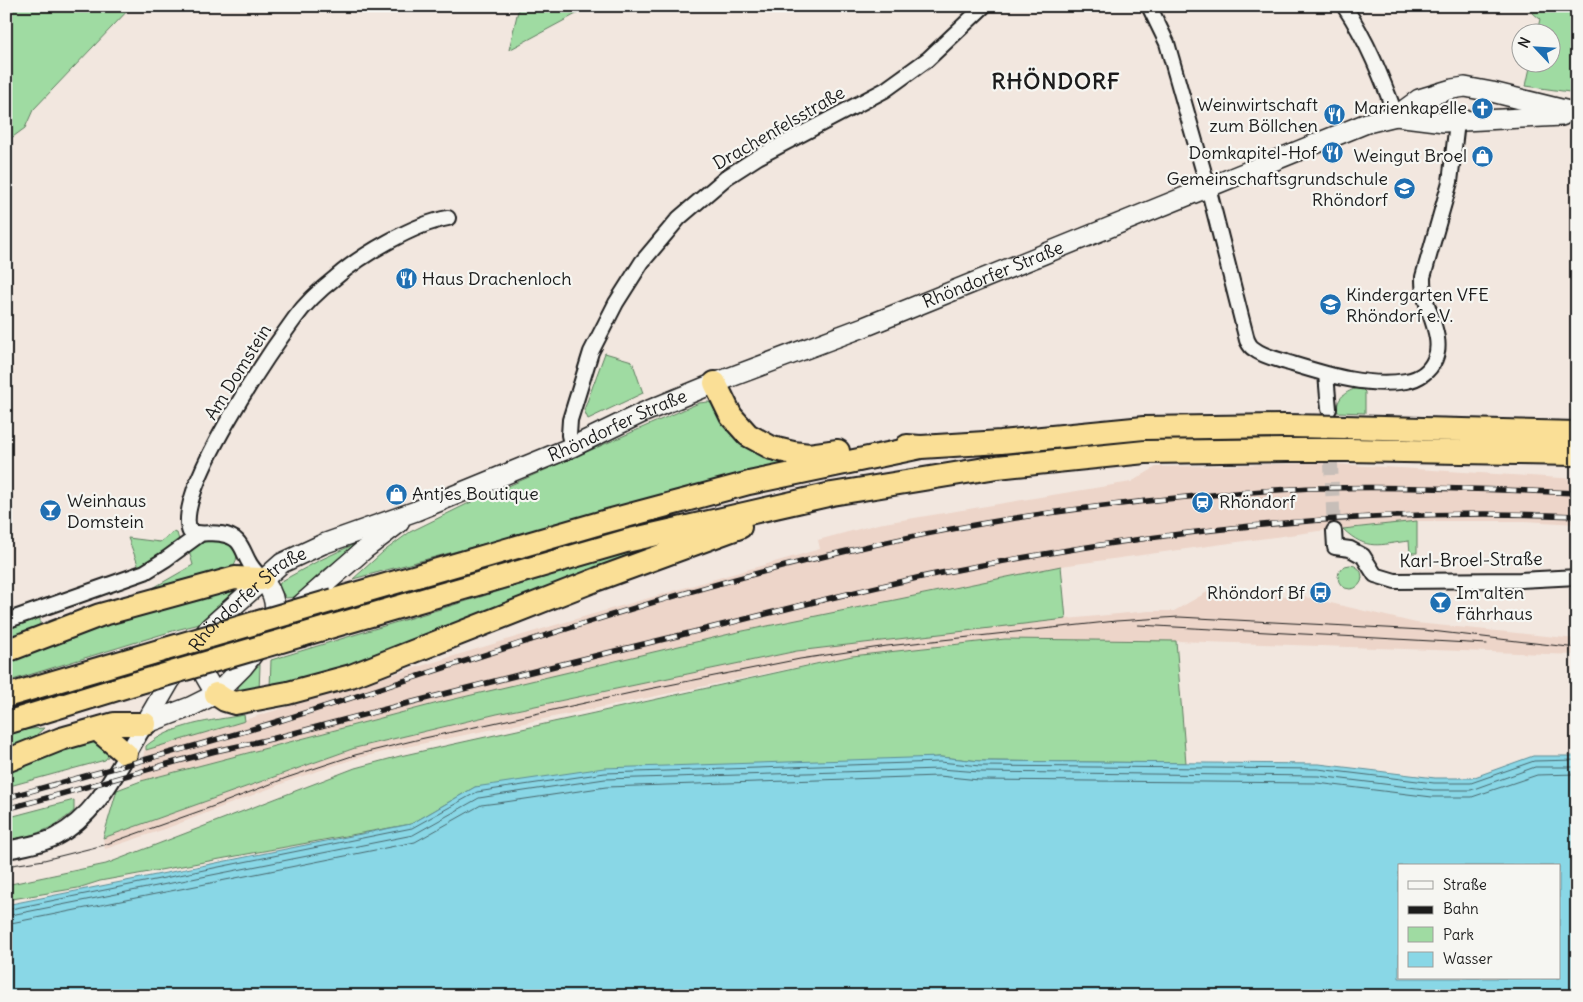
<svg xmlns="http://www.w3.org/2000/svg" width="1583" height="1002" font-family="Delius,sans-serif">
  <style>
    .built { fill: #edd5c9 }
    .green { fill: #9fdba2; stroke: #5e7c5f }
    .water { fill: #89d7e6; stroke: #5d8c95; fill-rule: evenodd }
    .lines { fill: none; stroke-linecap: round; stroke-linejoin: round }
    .shore { stroke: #48676d; stroke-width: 1 }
    .minor-tunnel { stroke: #c7beb8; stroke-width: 14; stroke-dasharray: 14 7; stroke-linecap: butt }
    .minor-casing { stroke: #1c1c1c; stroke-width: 18 }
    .tertiary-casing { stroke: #1c1c1c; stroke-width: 20 }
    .secondary-casing { stroke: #1c1c1c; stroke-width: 22 }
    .trunk-casing { stroke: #1c1c1c; stroke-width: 26 }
    .minor { stroke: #f6f6f2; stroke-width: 14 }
    .tertiary { stroke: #f6f6f2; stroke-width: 16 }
    .secondary { stroke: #f6f6f2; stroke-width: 19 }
    .trunk { stroke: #fadf96; stroke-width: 22 }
    .tram { stroke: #1c1c1c; stroke-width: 1 }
    .rail-casing { stroke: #1c1c1c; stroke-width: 5.5 }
    .rail { stroke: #f6f6f2; stroke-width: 4; stroke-dasharray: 11; stroke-linecap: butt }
    .trunk-bridge-casing { stroke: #1c1c1c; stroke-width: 26; stroke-linecap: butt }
    .trunk-bridge { stroke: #fadf96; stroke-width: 22 }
    .labels { text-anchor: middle; stroke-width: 4.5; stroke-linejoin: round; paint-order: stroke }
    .poi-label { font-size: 18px; fill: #1c1c1c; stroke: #f6f6f2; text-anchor: end }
    .street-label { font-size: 18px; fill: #1c1c1c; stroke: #f6f6f2 }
    .district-label { font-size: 22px; font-weight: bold; letter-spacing: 1px; fill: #1c1c1c; stroke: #f6f6f2 }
  </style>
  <rect width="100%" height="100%" fill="#f2e7df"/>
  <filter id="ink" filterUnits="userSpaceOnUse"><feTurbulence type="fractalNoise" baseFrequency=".02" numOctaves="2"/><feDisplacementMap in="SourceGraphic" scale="10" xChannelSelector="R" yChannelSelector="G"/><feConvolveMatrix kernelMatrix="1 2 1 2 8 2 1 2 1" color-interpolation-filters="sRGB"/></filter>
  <g filter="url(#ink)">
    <path class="built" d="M1320,463L1577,479V524L1525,521H1418L1319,531L1061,566L738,632L438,703L141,781L144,751L146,750L562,623L820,549L818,540L878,524L1131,482L1156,467Z
      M1209,591L1305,597L1416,623L1577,639V655L1176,641L1005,639L852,656L401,748L354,759L294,779L165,829L105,849L103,838L355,748L497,714L797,651L1006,625L1149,611H1174Z"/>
    <path class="green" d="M6,6H132L33,110L25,128L6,142Z
      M519,6H591L509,50Z
      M1509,6H1577V93L1526,86L1531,63L1550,62V32H1537L1540,19L1527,8Z
      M605,353L632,361L643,393L588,419L584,410Z
      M1358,388H1361L1365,392V413L1337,412C1336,398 1346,391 1358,388Z
      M708,402L713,404L757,452L781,464L353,579L383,552L410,532L467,504L699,403Z
      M1417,521V553H1410L1409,541C1380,544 1367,552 1343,529Z
      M173,532L177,533L179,540L149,563L139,567L128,538L160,542Z
      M216,540C230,544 242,550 234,566L153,588L193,565L189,551L206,541Z
      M674,540L342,671L270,688L271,660L636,550Z
      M359,542L360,544L325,569L295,597L286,598L279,587L280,582L318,561Z
      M1338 577a12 12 0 1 1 24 0a12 12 0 1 1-24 0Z
      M1061,566L1066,619L797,651L497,714L355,748L103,838L117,790L141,781L438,703L738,632Z
      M238,589L204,623L176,630L6,682V660L103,623Z
      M40,617V628L6,640V628Z
      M1005,639L1176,641L1186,763L980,761L940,757L475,787L411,824L100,881L78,888L6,900V885L106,864L355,768L400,756L852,656Z
      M260,665L259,692H240L238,686L256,667Z
      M244,715L245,721L146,750V746C173,724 210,721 244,715Z
      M44,728L33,738L6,751V733L19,730Z
      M88,740L104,742L110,749L109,755L105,760L6,787V770Z
      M74,800V811C50,831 36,835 6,840V818Z"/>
    <path class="water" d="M1533,756H1577V996H6V905L411,824L475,787L604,768L940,757L980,761L1319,764L1435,778H1472ZM1399,866H1559V978H1399Z"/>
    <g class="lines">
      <path class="shore" d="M6,910L412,828L477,792L503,788L605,773L940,762L980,766L1318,769L1434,783H1471L1534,761L1577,760
        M6,916L413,835L479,798L504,794L605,779L940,769L980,772L1318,776L1433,790H1471L1535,767H1577
        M6,924L415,842L481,805L505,802L606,787L939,776L979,780L1317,783L1432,797H1472L1537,775L1577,774"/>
      <path class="minor-tunnel" d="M1329,419L1334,531"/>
      <defs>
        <path id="minor" d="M1149,6L1167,43L1208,187L1247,340C1249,344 1250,347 1254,349C1264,357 1278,359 1289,363C1325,374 1368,388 1406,381C1419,379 1430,371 1435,359C1444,338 1427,313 1424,292C1423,287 1423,282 1423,277L1450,182L1457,122
          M1344,6C1367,40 1382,78 1396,116
          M1326,374L1329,409
          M572,447L569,435L570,420L591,352L616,303L642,262L679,218L727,177L758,157L885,90L928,59L984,6
          M1334,531L1335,547L1350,549L1363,556L1375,575L1395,581L1520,580L1577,577
          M262,579C258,574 253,569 250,564C241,549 242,537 221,534C211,532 201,535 190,532C172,494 270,352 295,318C305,304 321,289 335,278C361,255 414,224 448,218
          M6,621L145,572L166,559L199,535"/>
        <path id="tertiary" d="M6,850C22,847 41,844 55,837C100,814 119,765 145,724"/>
        <g id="secondary">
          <path d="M1396,116L1444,122L1562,116"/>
          <path d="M262,579C277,596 276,608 272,629"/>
          <path d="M201,651C196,666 208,681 216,694"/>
          <path id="s1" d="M145,724L170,681L209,628L282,563L323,544L416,511L572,447L642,413L715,383L864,327L1367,123L1396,116L1419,99L1452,89L1465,87L1492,92L1577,113"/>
          <path d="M145,724L190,707L216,694L243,667L272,630L365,549L399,523"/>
        </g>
        <path id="trunk" d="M715,383L731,416L748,435L772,448L793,453L809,455L838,451
          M1344,427L1577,433
          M907,446L921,447L1001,442L1144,428L1285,426
          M1347,450L1577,454
          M334,600L600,523L749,483L921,447
          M302,635L626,541L832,494L997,467L1145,452L1288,450
          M6,651L100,615L235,578L262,579
          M216,694L225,700L235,703L288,693L351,676L598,579L740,527
          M6,696L166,649
          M6,723L137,683
          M98,730L126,754
          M6,761L61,739L114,724H145"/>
      </defs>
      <use href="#minor" class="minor-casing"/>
      <use href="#tertiary" class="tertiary-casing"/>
      <use href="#secondary" class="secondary-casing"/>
      <use href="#trunk" class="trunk-casing"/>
      <use href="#minor" class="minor"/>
      <use href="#tertiary" class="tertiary"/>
      <use href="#secondary" class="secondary"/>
      <use href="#trunk" class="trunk"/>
      <path class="tram" d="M1138,625L1487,644
        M6,866L44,860L104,845L217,805L286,778L355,755L420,739L649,689L800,659L887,646L1116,621L1179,617L1423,630L1577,648"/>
      <defs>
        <path id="rail" d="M6,798C97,772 189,749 279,721C510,648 740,565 980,524C1052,511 1124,503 1197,496C1237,493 1277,489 1318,488C1404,486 1491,489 1577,493
          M6,809C74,791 141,771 208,753C232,747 255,743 279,737C411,702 544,668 677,636C764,615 849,592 936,574C1145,532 1364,506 1577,516"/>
      </defs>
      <use href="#rail" class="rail-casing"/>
      <use href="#rail" class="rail"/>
      <defs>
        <path id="trunk-bridge" d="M1285,426L1344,427
          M1288,450H1347
          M166,649L334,600
          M137,683L302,635"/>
      </defs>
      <use href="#trunk-bridge" class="trunk-bridge-casing"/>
      <use href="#trunk-bridge" class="trunk-bridge"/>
    </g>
  </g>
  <defs>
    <symbol id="church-disc" viewBox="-11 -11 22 22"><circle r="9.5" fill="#1f6fb2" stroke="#f6f6f2"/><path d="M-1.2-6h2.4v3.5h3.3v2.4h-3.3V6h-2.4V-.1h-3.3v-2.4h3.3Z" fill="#fff"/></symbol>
    <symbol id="restaurant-disc" viewBox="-11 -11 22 22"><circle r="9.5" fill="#1f6fb2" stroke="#f6f6f2"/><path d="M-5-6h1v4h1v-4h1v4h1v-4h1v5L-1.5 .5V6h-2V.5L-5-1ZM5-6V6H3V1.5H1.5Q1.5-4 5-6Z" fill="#fff"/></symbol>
    <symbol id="shop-disc" viewBox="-11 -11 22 22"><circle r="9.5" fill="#1f6fb2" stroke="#f6f6f2"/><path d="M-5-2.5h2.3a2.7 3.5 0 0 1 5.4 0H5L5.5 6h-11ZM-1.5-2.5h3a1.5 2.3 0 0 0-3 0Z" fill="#fff"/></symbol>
    <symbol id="school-disc" viewBox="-11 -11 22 22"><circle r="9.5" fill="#1f6fb2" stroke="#f6f6f2"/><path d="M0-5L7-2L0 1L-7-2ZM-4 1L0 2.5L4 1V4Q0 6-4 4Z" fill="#fff"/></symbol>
    <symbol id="station-disc" viewBox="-11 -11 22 22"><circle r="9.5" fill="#1f6fb2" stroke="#f6f6f2"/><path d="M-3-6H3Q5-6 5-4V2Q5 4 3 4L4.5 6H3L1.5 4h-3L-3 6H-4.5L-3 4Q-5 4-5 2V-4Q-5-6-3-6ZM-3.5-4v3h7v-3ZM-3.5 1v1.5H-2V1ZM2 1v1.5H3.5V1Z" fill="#fff"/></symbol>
    <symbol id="bar-disc" viewBox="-11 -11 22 22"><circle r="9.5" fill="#1f6fb2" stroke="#f6f6f2"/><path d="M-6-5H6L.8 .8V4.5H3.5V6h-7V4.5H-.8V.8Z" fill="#fff"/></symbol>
    <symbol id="bus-disc" viewBox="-11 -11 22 22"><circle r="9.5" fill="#1f6fb2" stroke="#f6f6f2"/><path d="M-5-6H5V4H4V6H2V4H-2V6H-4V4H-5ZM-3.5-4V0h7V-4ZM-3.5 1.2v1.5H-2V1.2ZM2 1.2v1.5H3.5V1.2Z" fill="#fff"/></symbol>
  </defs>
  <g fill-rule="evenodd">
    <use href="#church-disc" x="1470" y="96" width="25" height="25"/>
    <use href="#restaurant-disc" x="1322" y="102" width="25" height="25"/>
    <use href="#restaurant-disc" x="1320" y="140" width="25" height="25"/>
    <use href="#shop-disc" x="1470" y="144" width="25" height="25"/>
    <use href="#school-disc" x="1392" y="176" width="25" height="25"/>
    <use href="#restaurant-disc" x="394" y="266" width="25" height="25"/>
    <use href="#school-disc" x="1318" y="292" width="25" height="25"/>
    <use href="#shop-disc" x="384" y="482" width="25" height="25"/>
    <use href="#station-disc" x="1190" y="490" width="25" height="25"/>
    <use href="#bar-disc" x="38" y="498" width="25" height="25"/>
    <use href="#bus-disc" x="1308" y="580" width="25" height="25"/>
    <use href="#bar-disc" x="1428" y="590" width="25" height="25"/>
  </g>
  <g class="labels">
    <g class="poi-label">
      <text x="1318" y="111">Weinwirtschaft<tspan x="1318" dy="21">zum Böllchen</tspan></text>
      <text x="1467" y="114">Marienkapelle</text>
      <text x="1317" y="159">Domkapitel-Hof</text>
      <text x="1467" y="162">Weingut Broel</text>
      <text x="1388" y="185">Gemeinschaftsgrundschule<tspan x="1388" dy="21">Rhöndorf</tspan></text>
      <text x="422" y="285" text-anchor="start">Haus Drachenloch</text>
      <text x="1346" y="301" text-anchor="start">Kindergarten VFE<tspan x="1346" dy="21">Rhöndorf e.V.</tspan></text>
      <text x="412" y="500" text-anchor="start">Antjes Boutique</text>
      <text x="67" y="507" text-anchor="start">Weinhaus<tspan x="67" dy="21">Domstein</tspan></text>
      <text x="1219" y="508" text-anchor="start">Rhöndorf</text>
      <text x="1305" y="599">Rhöndorf Bf</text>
      <text x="1456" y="599" text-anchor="start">Im alten<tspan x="1456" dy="21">Fährhaus</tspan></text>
    </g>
    <g class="street-label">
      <text transform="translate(779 128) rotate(-30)" y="6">Drachenfelsstraße</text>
      <text dy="6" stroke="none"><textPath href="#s1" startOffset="981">Rhöndorfer Straße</textPath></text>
      <text transform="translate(238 372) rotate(-58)" y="6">Am Domstein</text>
      <text dy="6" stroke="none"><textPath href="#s1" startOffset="576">Rhöndorfer Straße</textPath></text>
      <text transform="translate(1471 560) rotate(-1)" y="6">Karl-Broel-Straße</text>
      <text dy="6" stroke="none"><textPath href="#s1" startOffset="164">Rhöndorfer Straße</textPath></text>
    </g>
    <g class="district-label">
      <text x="1056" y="89">RHÖNDORF</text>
    </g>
  </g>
  <rect width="1583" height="1002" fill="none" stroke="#f6f6f2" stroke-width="25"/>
  <rect x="12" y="12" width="1558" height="977" fill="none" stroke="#1c1c1c" stroke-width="2" filter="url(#ink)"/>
  <rect x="1398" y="864" width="162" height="115" fill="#f6f6f2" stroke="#9f9f9c"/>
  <rect x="1408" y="881" width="25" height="8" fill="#f6f6f2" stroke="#9f9f9c"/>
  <text x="1443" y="890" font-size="15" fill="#1c1c1c">Straße</text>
  <rect x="1408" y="906" width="25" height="8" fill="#1c1c1c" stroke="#9f9f9c"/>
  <text x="1443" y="914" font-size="15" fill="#1c1c1c">Bahn</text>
  <rect x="1408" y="927" width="25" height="15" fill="#9fdba2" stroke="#9f9f9c"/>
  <text x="1443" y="940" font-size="15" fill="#1c1c1c">Park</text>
  <rect x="1408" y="952" width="25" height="15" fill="#89d7e6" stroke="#9f9f9c"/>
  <text x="1443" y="964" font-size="15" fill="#1c1c1c">Wasser</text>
  <g transform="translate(1536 48) rotate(295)"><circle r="24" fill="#f6f6f2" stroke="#9f9f9c"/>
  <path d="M0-4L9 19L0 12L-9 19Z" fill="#1f6fb2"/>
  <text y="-8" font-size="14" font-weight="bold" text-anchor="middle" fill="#1c1c1c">N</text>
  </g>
</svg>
